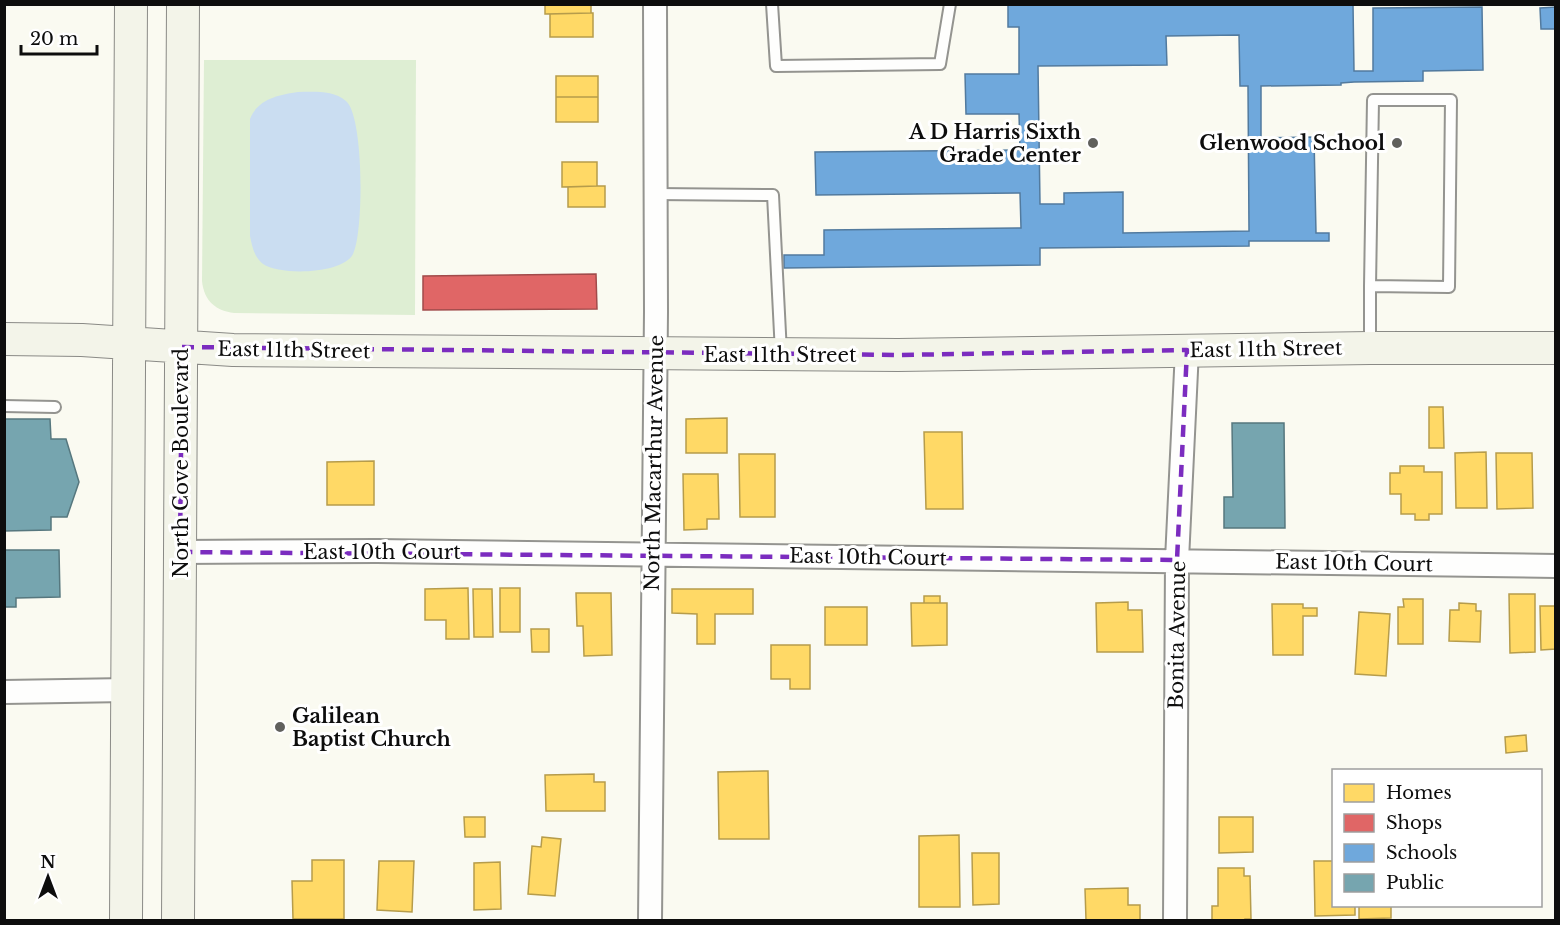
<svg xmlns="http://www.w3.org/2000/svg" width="1560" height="925" font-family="'Libre Baskerville',serif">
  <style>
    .green { fill: #deeed3 }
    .water { fill: #caddf1 }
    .homes { fill: #ffd966; stroke: #b69c4b; stroke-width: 1.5 }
    .shops { fill: #e06666; stroke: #a14b4b; stroke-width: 1.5 }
    .schools { fill: #6fa8dc; stroke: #527a9e; stroke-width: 1.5; fill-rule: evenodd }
    .public { fill: #76a5af; stroke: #56777e; stroke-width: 1.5 }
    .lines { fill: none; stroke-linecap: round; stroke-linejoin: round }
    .service-casing { stroke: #949490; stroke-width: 14 }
    .minor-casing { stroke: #949490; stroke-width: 26 }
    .secondary-casing { stroke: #8a8a86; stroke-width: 34 }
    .service { stroke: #fefefd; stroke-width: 10 }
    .minor { stroke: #fefefd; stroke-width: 22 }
    .secondary { stroke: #f3f4e9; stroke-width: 32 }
    .marked { fill: none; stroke: #7b2cbf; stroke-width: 4.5; stroke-dasharray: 12 8; stroke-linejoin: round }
    .poi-dot { fill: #60605d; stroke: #fff; stroke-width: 2 }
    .labels { text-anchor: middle; stroke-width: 6; stroke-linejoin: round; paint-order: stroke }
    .poi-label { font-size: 20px; font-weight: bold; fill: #0d0d0d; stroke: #fff; text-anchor: end }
    .street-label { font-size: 20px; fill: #0d0d0d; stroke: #fff }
  </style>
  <rect width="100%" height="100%" fill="#fafaf1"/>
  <path class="green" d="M204,60H416L415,315L234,313C216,311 204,301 202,281Z"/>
  <path class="water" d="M298,92C314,92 333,90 346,101C364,116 364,232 353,254C343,274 281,276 263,264C254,257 252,246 250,236V119C258,99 278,95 298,92Z"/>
  <path class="homes" d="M545,4H591V13L545,14Z
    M591,13H593V37H550V14Z
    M556,76H598V97H556Z
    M556,97H598V122H556Z
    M562,162H597V186L562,187Z
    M597,186H605V207H568V187Z
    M1429,407H1443L1444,448H1429Z
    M727,418V453H686V419Z
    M924,432H962L963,509H926Z
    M1486,452L1487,508H1456L1455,453Z
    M1496,453H1532L1533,508L1497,509Z
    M739,454H775V517H740Z
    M374,461V505H327V462Z
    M1400,466H1424V472H1442V514H1429V520H1415V514H1401V494H1390V473H1400Z
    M683,474H718L719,519H707V529L684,530Z
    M468,588L469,639H446V620H425V589Z
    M500,588H520V632H500Z
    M473,589H492L493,637H474Z
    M672,589H753V614H715V644H697V614L672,613Z
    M576,593H611L612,655L584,656L583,626H577Z
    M1509,594H1535V652L1510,653Z
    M924,596H940V603H924Z
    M1403,599H1423V644H1398V607H1404Z
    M1128,602V610H1142L1143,652H1097L1096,603Z
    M911,603H947V645L912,646Z
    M1459,603L1476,604V611H1481L1480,642L1449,641L1450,610H1459Z
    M1272,604H1303V608H1317V616H1303V655H1273Z
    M1540,606H1556V649L1541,650Z
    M825,607H867V645H825Z
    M1359,612L1390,614L1386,676L1355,674Z
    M531,629H549V652H532Z
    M771,645H810V689H790V679H771Z
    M1526,735L1527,751L1506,753L1505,737Z
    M768,771L769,839H719L718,772Z
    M594,774V782H605V811H546L545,775Z
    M464,817H485V837H465Z
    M1219,817H1253V852L1219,853Z
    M959,835L960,907H919V836Z
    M542,837L561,839L555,896L528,894L532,846L541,847Z
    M972,853H999V904L973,905Z
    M312,860H344V919H293L292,881H312Z
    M379,861H414L412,912L377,910Z
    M1314,861H1334V906H1355V915L1315,916Z
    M500,862L501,909L474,910V863Z
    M1218,868H1244V876H1250L1251,919H1245V920H1212V906H1218Z
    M1128,888V905H1140V920H1086L1085,889Z
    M1359,906H1391V918L1359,919Z"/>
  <path class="shops" d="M596,274L597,309L423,310V276Z"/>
  <path class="schools" d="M1008,4H1353L1354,71H1373V8L1482,7L1483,70L1423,71V81L1354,82L1341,83V85L1261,86V138L1314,137L1316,233H1329V241H1249V246L1040,248V265L784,268V255H824V230L1021,228L1020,193L816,195L815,152L1020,150L1019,114H966L965,74H1019V27H1008ZM1239,35L1240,86H1248L1249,231L1123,233V192L1064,193V204H1040L1038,66L1167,65L1166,36Z
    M1556,7V29H1541L1540,8Z"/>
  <path class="public" d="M4,419H50L51,439H66L79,482L67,517H51V530L4,531Z
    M1232,423H1284L1285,528H1224V497H1233Z
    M4,550H59L60,597L16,598V607H4Z"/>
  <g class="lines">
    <defs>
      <path id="service" d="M772,4L776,66L940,64L950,4
        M655,194L773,195L781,353
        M1370,345C1370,325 1370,306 1370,286L1373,100H1451L1449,287L1370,286
        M4,406L55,407"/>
      <path id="minor" d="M180,552L377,551L1556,566
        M4,692L127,690
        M650,920L656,312L655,4
        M1175,920L1177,560L1187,350"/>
      <path id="secondary" d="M4,339L82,340L233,350L898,355L1370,348H1556
        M126,920L131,4
        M178,920L183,4"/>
    </defs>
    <use href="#service" class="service-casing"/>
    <use href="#minor" class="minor-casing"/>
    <use href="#secondary" class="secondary-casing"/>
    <use href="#service" class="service"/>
    <use href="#minor" class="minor"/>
    <use href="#secondary" class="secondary"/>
  </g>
  <path class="marked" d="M182,347L898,355L1187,350L1177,560L180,552Z"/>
  <g class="poi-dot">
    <circle cx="1093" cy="143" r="6"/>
    <circle cx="1397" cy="143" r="6"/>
    <circle cx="280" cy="727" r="6"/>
  </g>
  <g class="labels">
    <g class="poi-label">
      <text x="1081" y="139">A D Harris Sixth<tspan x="1081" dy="23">Grade Center</tspan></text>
      <text x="1385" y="150">Glenwood School</text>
      <text x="292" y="723" text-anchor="start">Galilean<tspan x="292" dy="23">Baptist Church</tspan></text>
    </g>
    <g class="street-label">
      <text transform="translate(1266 349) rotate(-1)" y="7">East 11th Street</text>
      <text transform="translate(294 350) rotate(1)" y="7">East 11th Street</text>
      <text x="780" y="362">East 11th Street</text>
      <text transform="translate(181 463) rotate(-90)" y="7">North Cove Boulevard</text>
      <text transform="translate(654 463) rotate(-89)" y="7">North Macarthur Avenue</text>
      <text x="382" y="559">East 10th Court</text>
      <text transform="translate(868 557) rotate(1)" y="7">East 10th Court</text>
      <text transform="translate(1354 563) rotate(1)" y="7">East 10th Court</text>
      <text transform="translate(1177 635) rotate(-89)" y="7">Bonita Avenue</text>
    </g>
  </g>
  <rect width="1560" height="925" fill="none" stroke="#0d0d0d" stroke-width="12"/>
  <rect x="1332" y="769" width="210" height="138" fill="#ffffff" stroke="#9e9e9e" stroke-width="1.5"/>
  <rect x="1344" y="784" width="30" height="18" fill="#ffd966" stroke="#9e9e9e" stroke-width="1.5"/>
  <text x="1386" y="799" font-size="18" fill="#0d0d0d">Homes</text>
  <rect x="1344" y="814" width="30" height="18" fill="#e06666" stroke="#9e9e9e" stroke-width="1.5"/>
  <text x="1386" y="829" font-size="18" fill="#0d0d0d">Shops</text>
  <rect x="1344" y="844" width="30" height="18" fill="#6fa8dc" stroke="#9e9e9e" stroke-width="1.5"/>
  <text x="1386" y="859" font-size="18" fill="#0d0d0d">Schools</text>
  <rect x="1344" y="874" width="30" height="18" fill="#76a5af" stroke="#9e9e9e" stroke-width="1.5"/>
  <text x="1386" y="889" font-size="18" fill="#0d0d0d">Public</text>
  <g transform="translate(48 877)" stroke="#ffffff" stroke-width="4.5" paint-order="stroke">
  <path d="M0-4.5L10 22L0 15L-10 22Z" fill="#0d0d0d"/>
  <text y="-9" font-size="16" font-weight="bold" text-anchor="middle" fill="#0d0d0d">N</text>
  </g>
  <path d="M21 45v9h76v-9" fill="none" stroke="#0d0d0d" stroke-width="3"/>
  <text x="30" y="45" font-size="18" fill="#0d0d0d" stroke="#ffffff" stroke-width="4.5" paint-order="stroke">20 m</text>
</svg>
